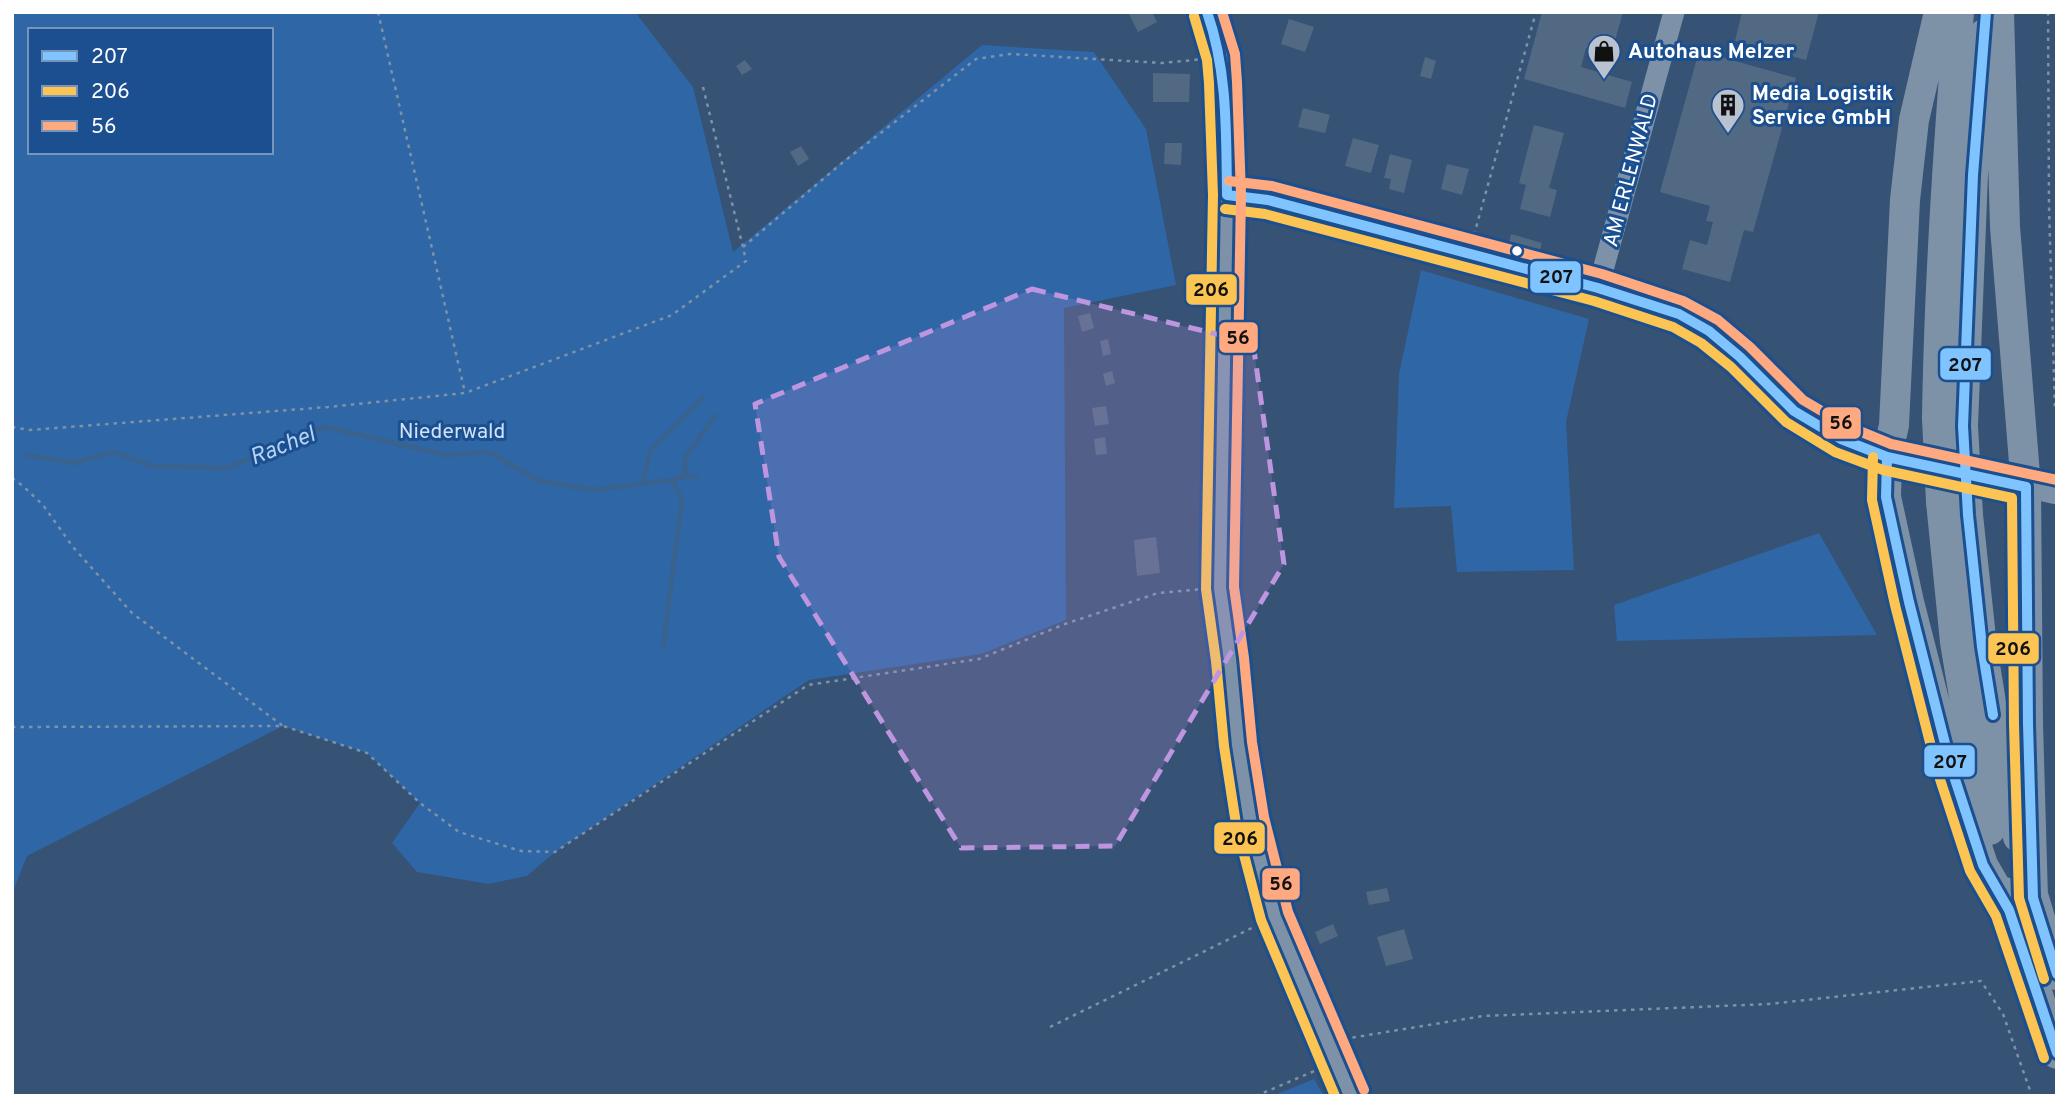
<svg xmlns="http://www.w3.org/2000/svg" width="2069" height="1108" font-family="Overpass,sans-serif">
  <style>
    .green { fill: #2f66a5; fill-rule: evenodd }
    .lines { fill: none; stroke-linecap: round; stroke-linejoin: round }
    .stream { stroke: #3b618d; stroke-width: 4.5 }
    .building { fill: #526984 }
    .path { stroke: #7d92a8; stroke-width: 2.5; stroke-dasharray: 3.5 5; stroke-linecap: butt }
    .minor { stroke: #7d92a8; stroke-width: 21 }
    .highway { stroke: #7e92a7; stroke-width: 30 }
    .highway-bridge { stroke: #7e92a7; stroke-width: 30 }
    .bus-1-casing { stroke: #1b4f8f; stroke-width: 16 }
    .bus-2-casing { stroke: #1b4f8f; stroke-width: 16 }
    .bus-3-casing { stroke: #1b4f8f; stroke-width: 16 }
    .bus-1 { stroke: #80c4ff; stroke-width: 10 }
    .bus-2 { stroke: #fcc553; stroke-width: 10 }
    .bus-3 { stroke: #ffa980; stroke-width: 10 }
    .marked { fill: #bd96df; fill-opacity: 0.2; stroke: #bd96df; stroke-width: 5; stroke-dasharray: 14 9; stroke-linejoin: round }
    .bus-dot { fill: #fff; stroke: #1b4f8f; stroke-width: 2.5 }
    .labels { text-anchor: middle; stroke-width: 6; stroke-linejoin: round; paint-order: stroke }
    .poi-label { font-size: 21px; font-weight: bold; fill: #fff; stroke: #1b4f8f; text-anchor: start }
    .street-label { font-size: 21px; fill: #fff; stroke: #1b4f8f }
    .park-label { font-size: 21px; fill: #cfe3fa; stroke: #1b4f8f }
    .water-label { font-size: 23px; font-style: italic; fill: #b5d3f5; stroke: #1b4f8f }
    .line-badge { stroke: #1b4f8f; stroke-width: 2.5 }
    .pale-badge-label { font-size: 19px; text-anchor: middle; font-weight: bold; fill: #111 }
  </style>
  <rect width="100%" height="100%" fill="#365274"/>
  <path class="green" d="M12,12H635L693,87L733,252L982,45L1094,52L1146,129L1176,285L1064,308L1066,620L981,654L809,680L555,852L527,876L489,884L417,872L392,843L420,803L367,753L283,726L27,856L12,894ZM30,30H271V152H30Z
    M1421,270L1589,319L1566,422L1574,570L1457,572L1451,506L1394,508L1399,374Z
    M1819,533L1877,635L1617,641L1614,605Z
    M1314,1079L1324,1096H1272Z"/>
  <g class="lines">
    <path class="stream" d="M27,455L74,463L114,452L151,466L227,468L325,427L446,455L489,452L540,481L593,490L672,480L685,476L697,477
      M685,476V458L715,416
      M643,483L650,451L703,398
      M663,647L682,500L672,480"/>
  </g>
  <path class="building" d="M1128,12H1152L1157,22L1138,32Z
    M1542,12L1563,14V12H1623L1611,55L1586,48L1581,67L1632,82L1625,108L1524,79Z
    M1742,12H1819L1806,60L1735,41Z
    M1289,19L1314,27L1305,52L1281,44Z
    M1699,51L1796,78L1753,232L1744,230L1730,282L1682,269L1690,240L1707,245L1713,222L1706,221L1710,206L1660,192Z
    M1425,57L1436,61L1431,79L1420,76Z
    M745,60L752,69L742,75L736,66Z
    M1153,73L1190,74L1189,102H1153Z
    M1303,108L1330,115L1325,133L1298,127Z
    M1534,125L1564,133L1549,188L1557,190L1550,217L1520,209L1526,185L1519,183Z
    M1353,138L1379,145L1371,173L1345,166Z
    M1165,143H1182L1181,165L1164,164Z
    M801,146L809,159L798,166L790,152Z
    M1390,154L1412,160L1404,193L1389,189L1391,179L1384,178Z
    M1447,164L1469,169L1462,195L1441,189Z
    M1511,234L1542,243L1538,257L1508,248Z
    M1090,313L1094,328L1082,332L1078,316Z
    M1108,339L1111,354L1103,356L1100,341Z
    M1112,371L1115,383L1106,386L1103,374Z
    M1106,406L1109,424L1095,426L1092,408Z
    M1105,437L1107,454L1096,455L1094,439Z
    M1156,537L1160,573L1137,576L1134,540Z
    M1387,888L1390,901L1369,905L1366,892Z
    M1333,924L1338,936L1320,944L1315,932Z
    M1404,929L1413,959L1386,966L1377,937Z"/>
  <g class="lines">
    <path class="path" d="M378,12L465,393
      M2048,12L2049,206L2055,410L2057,413
      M703,87L743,247
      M1474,235L1536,12
      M12,427L30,430L328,407L465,393L672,315L746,261L743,247L842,163L976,59L1010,54L1162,63L1204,59
      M12,478L23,486L43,505L73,547L132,613L283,726
      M12,727L283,726L367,753L420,803L459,832L521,851L555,852L808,685L979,659L1065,624L1158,593L1203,589
      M1050,1027L1260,924
      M1344,1039L1483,1016L1769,1004L1981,981L2003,1014L2032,1096
      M1256,1096L1319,1069"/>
    <path class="minor" d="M1207,12L1221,57L1223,82L1227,195L1220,588L1230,659L1238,744L1250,820L1275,916L1336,1064L1351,1096
      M1227,195L1268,200L1469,253L1598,288L1679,314L1709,331L1740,357L1794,411L1841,439L1887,457L2057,494
      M1598,288L1674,12"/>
    <path class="highway" d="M1939,12L1914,120L1905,200L1894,425L1887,457L1886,497L1909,602L1951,767L1983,865L2009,910
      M1999,12L2005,227L2026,487L2028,724L2033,898
      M1937,418C1939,282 1948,147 1959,12
      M1963,426L1973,175L1984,34
      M1941,502L1955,642L1978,780L1990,830
      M1968,515L1982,647L1999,752L2018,837
      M2028,878L2057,975
      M2005,892L2057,1054"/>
    <path class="highway-bridge" d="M1937,418L1941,502
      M1963,426L1968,515"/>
    <defs>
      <path id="bus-1" d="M1207,12C1228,72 1226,133 1227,195
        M1986,12L1973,175L1963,426L1968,515L1982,647L1993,715
        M1227,195L1268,200L1598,288L1679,314L1709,331L1740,357L1794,411L1841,439L1887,457L2026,487L2028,724L2033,898L2057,974
        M1887,457L1886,497L1909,602L1951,767L1983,865L2009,910L2057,1053"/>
      <path id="bus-2" d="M1194,16L1207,60L1209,83L1213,195L1206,589L1216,661L1224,746L1236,824L1261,920L1335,1096
        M1225,209L1265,214L1594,301L1673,327L1701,343L1731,367L1786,422L1835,452L1883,470L2012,498L2014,724L2019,898L2044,979
        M1873,457L1872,500L1895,605L1937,770L1970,871L1996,916L2044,1058"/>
      <path id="bus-3" d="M1222,12L1235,54L1237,82L1241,195L1234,587L1244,658L1252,742L1264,817L1288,912L1364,1090
        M1229,181L1272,186L1602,274L1683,301L1718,320L1750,347L1803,400L1847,426L1891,444L2057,480"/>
    </defs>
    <use href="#bus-1" class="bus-1-casing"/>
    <use href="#bus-2" class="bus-2-casing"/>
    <use href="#bus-3" class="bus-3-casing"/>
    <use href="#bus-1" class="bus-1"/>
    <use href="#bus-2" class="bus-2"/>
    <use href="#bus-3" class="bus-3"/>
  </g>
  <path class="marked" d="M1032,289L1253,343L1284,564L1115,846L961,848L779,557L755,404Z"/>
  <defs>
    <symbol id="shop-pin" viewBox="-11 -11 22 30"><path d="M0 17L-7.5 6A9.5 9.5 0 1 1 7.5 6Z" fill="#b9c2ce" stroke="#1b4f8f"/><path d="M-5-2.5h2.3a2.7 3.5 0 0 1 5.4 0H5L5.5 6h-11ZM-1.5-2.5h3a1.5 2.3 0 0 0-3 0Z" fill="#111"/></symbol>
    <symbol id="building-pin" viewBox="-11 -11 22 30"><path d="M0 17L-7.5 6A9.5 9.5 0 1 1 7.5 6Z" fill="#b9c2ce" stroke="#1b4f8f"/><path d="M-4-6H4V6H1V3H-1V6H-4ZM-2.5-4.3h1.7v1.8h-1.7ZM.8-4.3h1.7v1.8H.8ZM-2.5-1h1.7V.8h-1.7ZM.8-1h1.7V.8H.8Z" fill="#111"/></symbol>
  </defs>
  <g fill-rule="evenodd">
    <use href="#shop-pin" x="1585" y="32" width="38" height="52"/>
    <use href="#building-pin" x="1709" y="86" width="38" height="52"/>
  </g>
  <circle class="bus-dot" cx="1517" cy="251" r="6"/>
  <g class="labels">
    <g class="poi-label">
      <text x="1628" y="58">Autohaus Melzer</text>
      <text x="1752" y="100">Media Logistik<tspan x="1752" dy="24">Service GmbH</tspan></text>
    </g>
    <g class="street-label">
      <text transform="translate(1630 170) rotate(-75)" y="7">AM ERLENWALD</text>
    </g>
    <g class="park-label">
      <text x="452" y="438">Niederwald</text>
    </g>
    <g class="water-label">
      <text transform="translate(282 445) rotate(-22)" y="8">Rachel</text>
    </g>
  </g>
  <g class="line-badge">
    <rect x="1529" y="260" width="53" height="34" rx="7" fill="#80c4ff"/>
    <rect x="1185" y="273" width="53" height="33" rx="7" fill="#fcc553"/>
    <rect x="1218" y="321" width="41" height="33" rx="7" fill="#ffa980"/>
    <rect x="1939" y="347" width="53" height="34" rx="7" fill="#80c4ff"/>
    <rect x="1821" y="406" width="41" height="34" rx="7" fill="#ffa980"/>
    <rect x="1987" y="632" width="53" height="33" rx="7" fill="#fcc553"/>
    <rect x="1923" y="744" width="53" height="34" rx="7" fill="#80c4ff"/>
    <rect x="1213" y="821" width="53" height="34" rx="7" fill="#fcc553"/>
    <rect x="1261" y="867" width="40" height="34" rx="7" fill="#ffa980"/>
  </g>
  <g class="pale-badge-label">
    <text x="1556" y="283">207</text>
    <text x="1211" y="296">206</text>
    <text x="1238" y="344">56</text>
    <text x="1965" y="371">207</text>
    <text x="1841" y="429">56</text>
    <text x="2013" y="655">206</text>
    <text x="1950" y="768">207</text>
    <text x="1240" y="845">206</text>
    <text x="1281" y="890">56</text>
  </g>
  <rect width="2069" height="1108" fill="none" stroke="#ffffff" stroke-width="28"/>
  <rect x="28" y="28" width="245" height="126" fill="#1b4f8f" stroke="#7695bc" stroke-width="2"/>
  <rect x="42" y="51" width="35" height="10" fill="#80c4ff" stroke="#7695bc" stroke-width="2"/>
  <text x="91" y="63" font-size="21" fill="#ffffff">207</text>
  <rect x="42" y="86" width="35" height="10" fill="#fcc553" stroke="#7695bc" stroke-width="2"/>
  <text x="91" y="98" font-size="21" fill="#ffffff">206</text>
  <rect x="42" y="121" width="35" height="10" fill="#ffa980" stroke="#7695bc" stroke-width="2"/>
  <text x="91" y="133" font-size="21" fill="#ffffff">56</text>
</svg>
